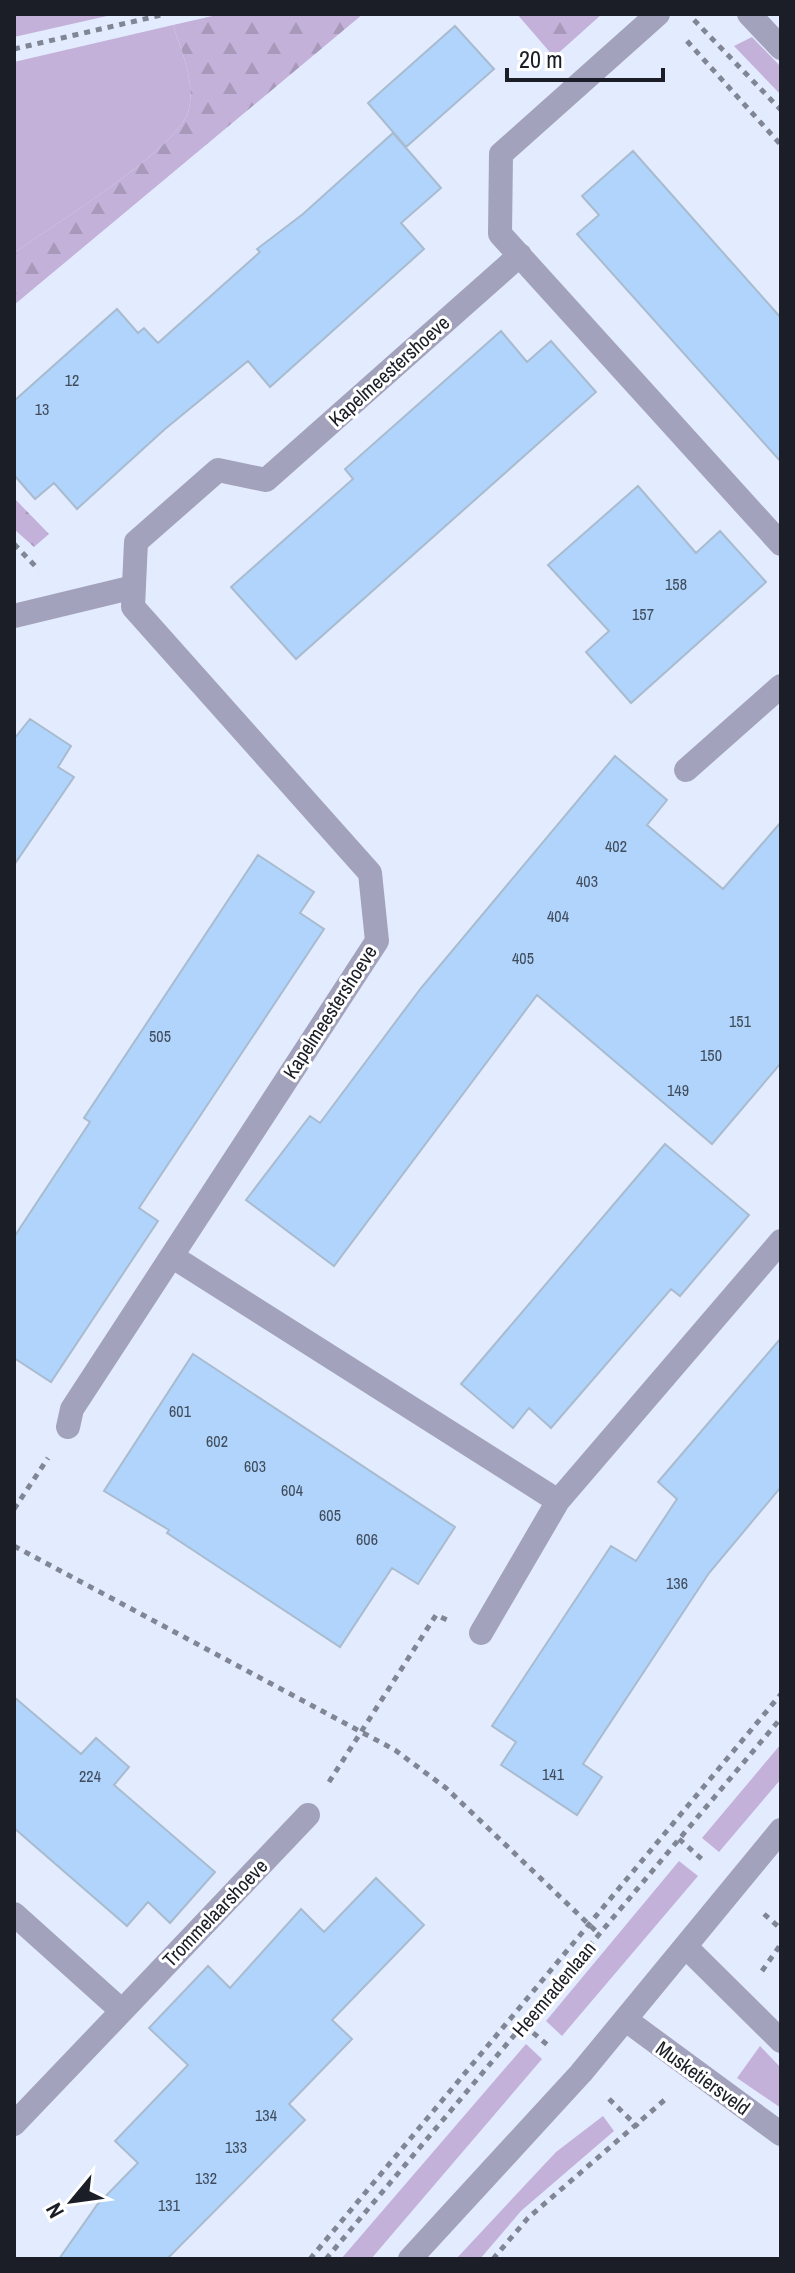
<svg xmlns="http://www.w3.org/2000/svg" width="795" height="2273" font-family="'Archivo Narrow',sans-serif">
  <style>
    .grass { fill: #c4b1d9 }
    .forest { fill: url(#forest-firs) }
    .building { fill: #b0d4fb; stroke: #a9bbcf; stroke-width: 2 }
    .lines { fill: none; stroke-linecap: round; stroke-linejoin: round }
    .path { stroke: #808694; stroke-width: 5; stroke-dasharray: 6 6; stroke-linecap: butt }
    .minor { stroke: #a3a2bc; stroke-width: 24 }
    .tertiary { stroke: #a3a2bc; stroke-width: 24 }
    .labels { text-anchor: middle; stroke-width: 6; stroke-linejoin: round; paint-order: stroke }
    .number-label { font-size: 16px; fill: #404c5c }
    .street-label { font-size: 20px; fill: #1b1e27; stroke: #fff }
  </style>
  <defs>
    <pattern id="forest-firs" width="22" height="20" patternUnits="userSpaceOnUse" patternTransform="scale(2)"><rect width="22" height="20" fill="#c4b1d9"/><path d="M5 1l3.5 6h-7zM16 11l3.5 6h-7z" fill="#a898ba"/></pattern>
  </defs>
  <rect width="100%" height="100%" fill="#e3ebff"/>
  <path class="grass" d="M14,14H116L14,37Z
    M173,25C182,53 195,80 189,109C182,147 50,227 14,253V62Z
    M752,37L781,67V95L734,46Z
    M781,1744V1779L719,1852L702,1838Z
    M679,1861L698,1876L562,2036L546,2021Z
    M526,2044L542,2059L371,2259H341Z
    M760,2046L781,2068V2108L737,2078Z
    M603,2116L614,2131L521,2211L480,2259H456L556,2152Z"/>
  <path class="forest" d="M221,14H363L14,305V253C50,227 182,147 189,109C195,80 182,53 173,25Z
    M517,14H602L554,57Z
    M14,498L49,534L34,547L14,529Z"/>
  <path class="building" d="M455,26L494,69L406,147L368,103Z
    M393,133L441,188L401,223L424,249L270,387L248,361L165,429L77,509L54,483L35,499L14,475V401L117,309L138,333L144,328L158,343L260,252L257,249L303,214Z
    M633,151L781,318V462L577,234L599,215L582,196Z
    M501,331L527,362L551,341L596,392L296,659L231,587L353,479L345,469Z
    M638,486L696,553L720,531L766,582L631,703L586,652L609,631L548,565Z
    M30,719L71,746L58,767L74,777L14,865V739Z
    M615,756L667,800L647,825L723,889L781,822V1063L712,1144L537,995L334,1266L246,1200L310,1116L320,1123L421,988Z
    M258,855L314,892L300,913L324,929L139,1208L158,1221L51,1382L14,1358V1237L90,1122L84,1118Z
    M665,1144L749,1215L680,1296L671,1289L551,1428L529,1408L513,1428L461,1384Z
    M781,1338V1487L709,1573L583,1764L602,1777L577,1815L501,1765L516,1742L492,1726L611,1546L636,1561L677,1499L658,1482Z
    M193,1354L455,1527L418,1584L392,1568L340,1647L167,1533L169,1530L104,1491Z
    M14,1697L81,1754L96,1738L129,1767L114,1785L215,1872L170,1923L148,1902L127,1926L14,1828Z
    M376,1878L424,1925L332,2020L352,2039L289,2104L305,2120L167,2259H59L97,2205L138,2163L115,2141L188,2065L149,2028L208,1966L230,1988L301,1909L324,1932Z"/>
  <g class="lines">
    <path class="path" d="M694,20L781,110
      M687,41L781,145
      M14,49L166,14
      M14,544L39,570
      M14,1509L48,1458
      M14,1546L395,1750L446,1788L599,1934
      M329,1782L436,1615L447,1620
      M679,1839L705,1862
      M764,1914L781,1929
      M762,1971L781,1944
      M524,2025L551,2048
      M609,2099L638,2127
      M310,2259L781,1694
      M326,2259L781,1718
      M493,2259L528,2218L668,2097"/>
    <path class="minor" d="M658,14L501,154L500,234L781,544
      M14,616L134,587
      M686,770L781,686
      M173,1257L558,1501
      M68,1427L72,1409L377,941L370,873L133,607L136,542L218,470L266,480L520,255
      M481,1633L558,1501L781,1241
      M14,1914L122,2011L14,2124
      M686,1947L781,2041
      M122,2011L308,1815
      M626,2020L781,2134"/>
    <path class="tertiary" d="M749,14L781,48
      M410,2259L581,2073L781,1830"/>
  </g>
  <g class="labels">
    <g class="number-label">
      <text x="72" y="386">12</text>
      <text x="42" y="415">13</text>
      <text x="676" y="590">158</text>
      <text x="643" y="620">157</text>
      <text x="616" y="852">402</text>
      <text x="587" y="887">403</text>
      <text x="558" y="922">404</text>
      <text x="523" y="964">405</text>
      <text x="740" y="1027">151</text>
      <text x="160" y="1042">505</text>
      <text x="711" y="1061">150</text>
      <text x="678" y="1096">149</text>
      <text x="180" y="1417">601</text>
      <text x="217" y="1447">602</text>
      <text x="255" y="1472">603</text>
      <text x="292" y="1496">604</text>
      <text x="330" y="1521">605</text>
      <text x="367" y="1545">606</text>
      <text x="677" y="1589">136</text>
      <text x="553" y="1780">141</text>
      <text x="90" y="1782">224</text>
      <text x="266" y="2121">134</text>
      <text x="236" y="2153">133</text>
      <text x="206" y="2184">132</text>
      <text x="169" y="2211">131</text>
    </g>
    <g class="street-label">
      <text transform="translate(389 371) rotate(-42)" y="7">Kapelmeestershoeve</text>
      <text transform="translate(330 1012) rotate(-57)" y="7">Kapelmeestershoeve</text>
      <text transform="translate(215 1913) rotate(-46)" y="7">Trommelaarshoeve</text>
      <text transform="translate(554 1989) rotate(-50)" y="7">Heemradenlaan</text>
      <text transform="translate(703 2078) rotate(36)" y="7">Musketiersveld</text>
    </g>
  </g>
  <rect width="795" height="2273" fill="none" stroke="#1b1e27" stroke-width="32"/>
  <g transform="translate(72 2201) rotate(241)" stroke="#ffffff" stroke-width="6" paint-order="stroke">
  <path d="M0-6L14 30L0 20L-14 30Z" fill="#1b1e27"/>
  <text y="-12" font-size="22" font-weight="bold" text-anchor="middle" fill="#1b1e27">N</text>
  </g>
  <path d="M507 68v12h156v-12" fill="none" stroke="#1b1e27" stroke-width="4"/>
  <text x="519" y="68" font-size="24" fill="#1b1e27" stroke="#ffffff" stroke-width="6" paint-order="stroke">20 m</text>
</svg>
